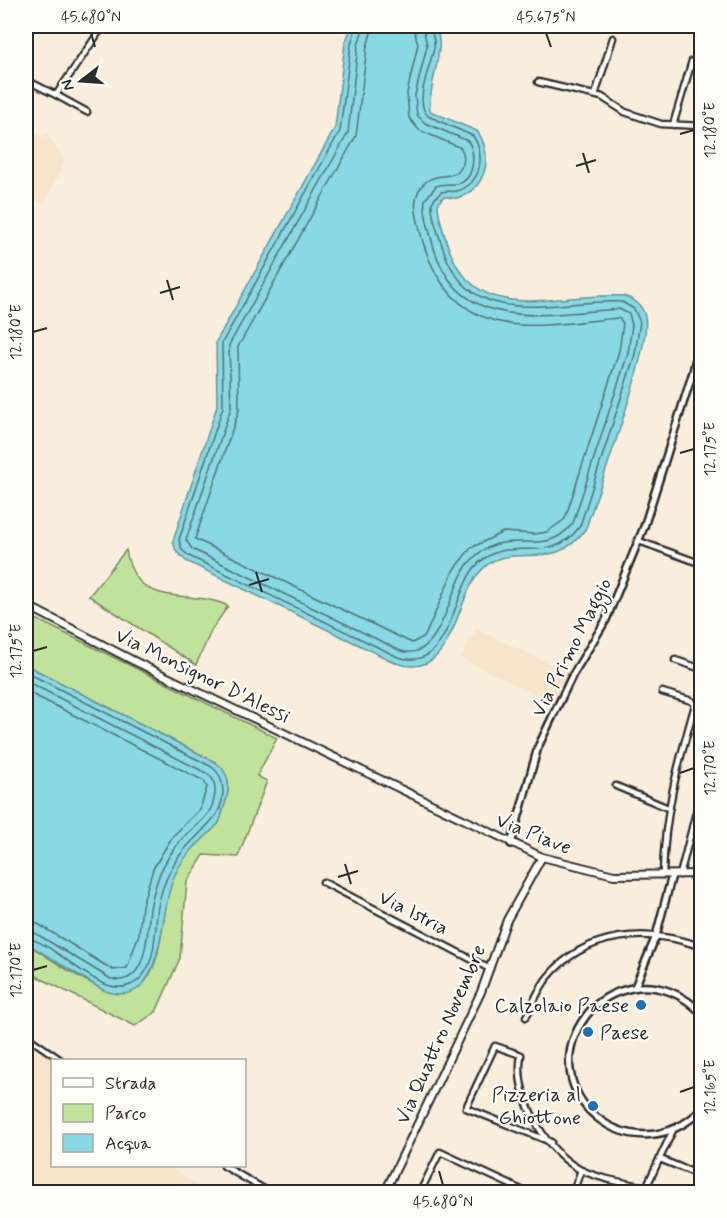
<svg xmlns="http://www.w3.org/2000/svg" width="727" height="1218" font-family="Mynerve,sans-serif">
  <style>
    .built { fill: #f6e4cb }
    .green { fill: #c1e29b; stroke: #768663; stroke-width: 1.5 }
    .water { fill: #89d9e4; stroke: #63939a; stroke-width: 1.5 }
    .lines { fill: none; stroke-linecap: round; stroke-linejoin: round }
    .shore { stroke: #517175; stroke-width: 1.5 }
    .minor-casing { stroke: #2b2b2b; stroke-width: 9 }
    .tertiary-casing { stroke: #2b2b2b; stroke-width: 10 }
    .secondary-casing { stroke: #2b2b2b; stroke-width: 10 }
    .minor { stroke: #fdfcf7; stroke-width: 4.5 }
    .tertiary { stroke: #fdfcf7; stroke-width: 5 }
    .secondary { stroke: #fdfcf7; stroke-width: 6 }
    .ticks { fill: none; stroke: #2b2b2b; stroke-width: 2 }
    .poi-dot { fill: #1f6fb2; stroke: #fdfcf7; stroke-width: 2 }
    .labels { text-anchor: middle; stroke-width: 4.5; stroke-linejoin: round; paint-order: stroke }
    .street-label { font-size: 20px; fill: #2b2b2b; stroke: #fdfcf7 }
    .poi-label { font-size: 20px; fill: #2b2b2b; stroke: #fdfcf7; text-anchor: end }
    .neatline { fill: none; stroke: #2b2b2b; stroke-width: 2 }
    .ticks-label { font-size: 15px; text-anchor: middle; fill: #2b2b2b }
  </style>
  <rect width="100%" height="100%" fill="#f9eedd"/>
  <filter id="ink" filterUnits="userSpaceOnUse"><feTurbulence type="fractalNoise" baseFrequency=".0167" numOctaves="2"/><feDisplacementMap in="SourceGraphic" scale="12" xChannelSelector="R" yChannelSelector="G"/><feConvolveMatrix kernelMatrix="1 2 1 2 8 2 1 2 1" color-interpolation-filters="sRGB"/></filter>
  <g filter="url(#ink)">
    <path class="built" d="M26,127L44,138L46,133L65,161L44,203L26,195Z
      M476,629L572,674L556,704L460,658Z
      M26,1043L54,1060L52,1166H168L199,1186L196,1192H26Z"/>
    <path class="green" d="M126,550C136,612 188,587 228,606L212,629L196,665L89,596Z
      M26,614L277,738L257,776L267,781L238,857L204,855L187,882L180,958L156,1012L135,1026L26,971V943C47,956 104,998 127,993C167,983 159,912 172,880C179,863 190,848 204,835C208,831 214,828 218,824C221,820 222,812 224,807C230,789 232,775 215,762L26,665Z"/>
    <path class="water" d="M352,26H434C449,44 427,85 430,111L477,131C494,154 487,190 457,198C452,199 449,196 443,197L438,204C438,216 443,229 446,240C473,332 555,291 623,296C634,299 643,306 645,317C652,347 598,491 586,528C552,579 510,535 479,573C454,602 453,683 396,663L186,561L176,551L173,541L217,406L216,342L335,128L345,43Z
      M26,665L215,762C232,774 230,789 224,807C222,812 221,820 218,824C200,844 186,850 174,877C158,909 167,1016 103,990L26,943Z"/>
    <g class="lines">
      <path class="shore" d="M356,26L351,44L340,131L222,343L223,407L179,540L182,550L189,556L398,657C449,674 452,596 474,568C508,528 548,572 580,526L635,354L640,322L634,309L622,302C553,298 467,336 441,242C437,230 431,214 432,202L441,192C448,190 454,193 460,190C482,181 485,154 473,136L428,116C413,102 431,65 434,48C436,40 431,33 430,26
        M364,26L358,45L348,133L229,345L231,408L186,540L192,549L401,651C441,663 449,588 468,564C505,519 542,564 573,523L628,353L632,325L629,314L619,309C547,313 459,337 433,245C430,231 423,214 425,200L436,186C443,183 449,185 456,184C475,181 476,154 468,141L425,123L417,115L415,95L427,46L423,26
        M373,26L367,47L356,136L238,347L239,410L195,539L412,643L425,636L454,569L471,548L503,532L535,534L547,532L565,519L619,351L623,323L619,318C580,321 533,331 495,321C449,308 428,269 419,226C416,212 412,200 421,187C432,172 446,179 458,172C464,165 466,157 461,148L419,130L409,118L407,93L418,44L413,26
        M26,672L212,767C228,779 225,807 212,820C198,837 182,848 171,869C165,881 160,894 158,907C154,931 158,974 130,985C99,999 57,942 26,938
        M26,681L208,774C220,783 215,805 206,816C199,825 187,832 180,841C172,851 165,862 160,873C156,884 152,897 150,909C147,932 148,988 111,979L35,933L26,931
        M26,691L204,781L207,787L200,809L172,837L153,869L142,905L139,934L127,968L113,970L38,924L26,922"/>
      <defs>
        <path id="minor" d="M26,80L56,95L103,26
          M538,82L602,97L625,112L661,124L702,126
          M56,95L87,112
          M595,95L613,38
          M673,125L692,61
          M695,362L702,367
          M639,541L702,564
          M675,660L702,669
          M662,692L692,701L695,705C678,765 664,813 663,875
          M616,786L668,808
          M680,875L702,789
          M323,882L490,969
          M526,1017C533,1004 538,989 548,977C586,931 649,927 702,947
          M26,1036L61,1060
          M551,1142L466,1108L495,1046L521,1055C514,1095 544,1149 579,1169C599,1179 625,1183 646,1187
          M660,1159L702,1176
          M224,1166L269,1192
          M420,1192L440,1152L526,1192
          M573,1192L581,1170
          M644,1192L673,1130"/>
        <path id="tertiary" d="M511,844L538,747L572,676L606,620L644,527L693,372L702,331
          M635,987L656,936L672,875
          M702,1014C684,994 658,983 632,988C613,992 597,1001 586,1016C529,1092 633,1179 702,1109"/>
        <path id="secondary" d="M26,605L134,661L542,857L614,875L702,874
          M385,1192L481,992L507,920L542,857"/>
      </defs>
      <use href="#minor" class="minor-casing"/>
      <use href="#tertiary" class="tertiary-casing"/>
      <use href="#secondary" class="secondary-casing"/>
      <use href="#minor" class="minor"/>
      <use href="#tertiary" class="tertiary"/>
      <use href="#secondary" class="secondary"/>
    </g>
  </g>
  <path class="ticks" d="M91,33L95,47M546,33L551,47M680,134L694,130M583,153L589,173M576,166L596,160M167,280L173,300M160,293L180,287M33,332L47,328M680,453L694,449M256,572L262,592M249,585L269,579M33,651L47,647M680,773L694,768M345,864L351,884M338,877L358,871M33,970L47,966M680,1092L694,1087M439,1171L443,1185"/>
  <g class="poi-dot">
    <circle cx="641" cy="1005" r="6"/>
    <circle cx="588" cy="1032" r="6"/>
    <circle cx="593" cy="1106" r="6"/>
  </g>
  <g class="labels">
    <g class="street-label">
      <text transform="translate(571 647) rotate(-63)" y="7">Via Primo Maggio</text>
      <text transform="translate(203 675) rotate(26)" y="7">Via Monsignor D'Alessi</text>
      <text transform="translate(534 833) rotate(22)" y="7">Via Piave</text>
      <text transform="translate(414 912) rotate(27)" y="7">Via Istria</text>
      <text transform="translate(440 1034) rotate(-66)" y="7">Via Quattro Novembre</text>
    </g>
    <g class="poi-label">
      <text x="629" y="1012">Calzolaio Paese</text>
      <text x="600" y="1039" text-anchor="start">Paese</text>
      <text x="581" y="1101">Pizzeria al<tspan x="581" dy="23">Ghiottone</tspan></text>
    </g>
  </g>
  <rect width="727" height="1218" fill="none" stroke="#fdfcf7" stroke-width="66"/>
  <rect x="51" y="1059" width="195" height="108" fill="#fdfcf7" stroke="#a9a8a5" stroke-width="1.5"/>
  <rect x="63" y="1078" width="30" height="9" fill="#fdfcf7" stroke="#a9a8a5" stroke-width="1.5"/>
  <text x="105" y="1089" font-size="18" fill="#2b2b2b">Strada</text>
  <rect x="63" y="1104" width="30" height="18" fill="#c1e29b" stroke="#a9a8a5" stroke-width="1.5"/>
  <text x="105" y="1119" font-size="18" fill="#2b2b2b">Parco</text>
  <rect x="63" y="1134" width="30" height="18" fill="#89d9e4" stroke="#a9a8a5" stroke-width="1.5"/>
  <text x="105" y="1149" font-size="18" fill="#2b2b2b">Acqua</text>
  <g transform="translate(81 81) rotate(253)" stroke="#fdfcf7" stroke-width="4.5" paint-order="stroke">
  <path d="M0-4.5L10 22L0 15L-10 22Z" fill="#2b2b2b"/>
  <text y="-9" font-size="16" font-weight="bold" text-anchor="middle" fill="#2b2b2b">N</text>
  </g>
  <rect x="33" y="33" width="661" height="1152" class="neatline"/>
  <g class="ticks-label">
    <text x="91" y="22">45.680°N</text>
    <text x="546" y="22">45.675°N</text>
    <text transform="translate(710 130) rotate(-90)" y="5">12.180°E</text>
    <text transform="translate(16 332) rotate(-90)" y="5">12.180°E</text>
    <text transform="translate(710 449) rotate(-90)" y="5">12.175°E</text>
    <text transform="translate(16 651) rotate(-90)" y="5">12.175°E</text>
    <text transform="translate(710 768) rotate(-90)" y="5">12.170°E</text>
    <text transform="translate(16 970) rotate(-90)" y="5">12.170°E</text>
    <text transform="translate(710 1087) rotate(-90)" y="5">12.165°E</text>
    <text x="443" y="1207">45.680°N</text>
  </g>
</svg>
